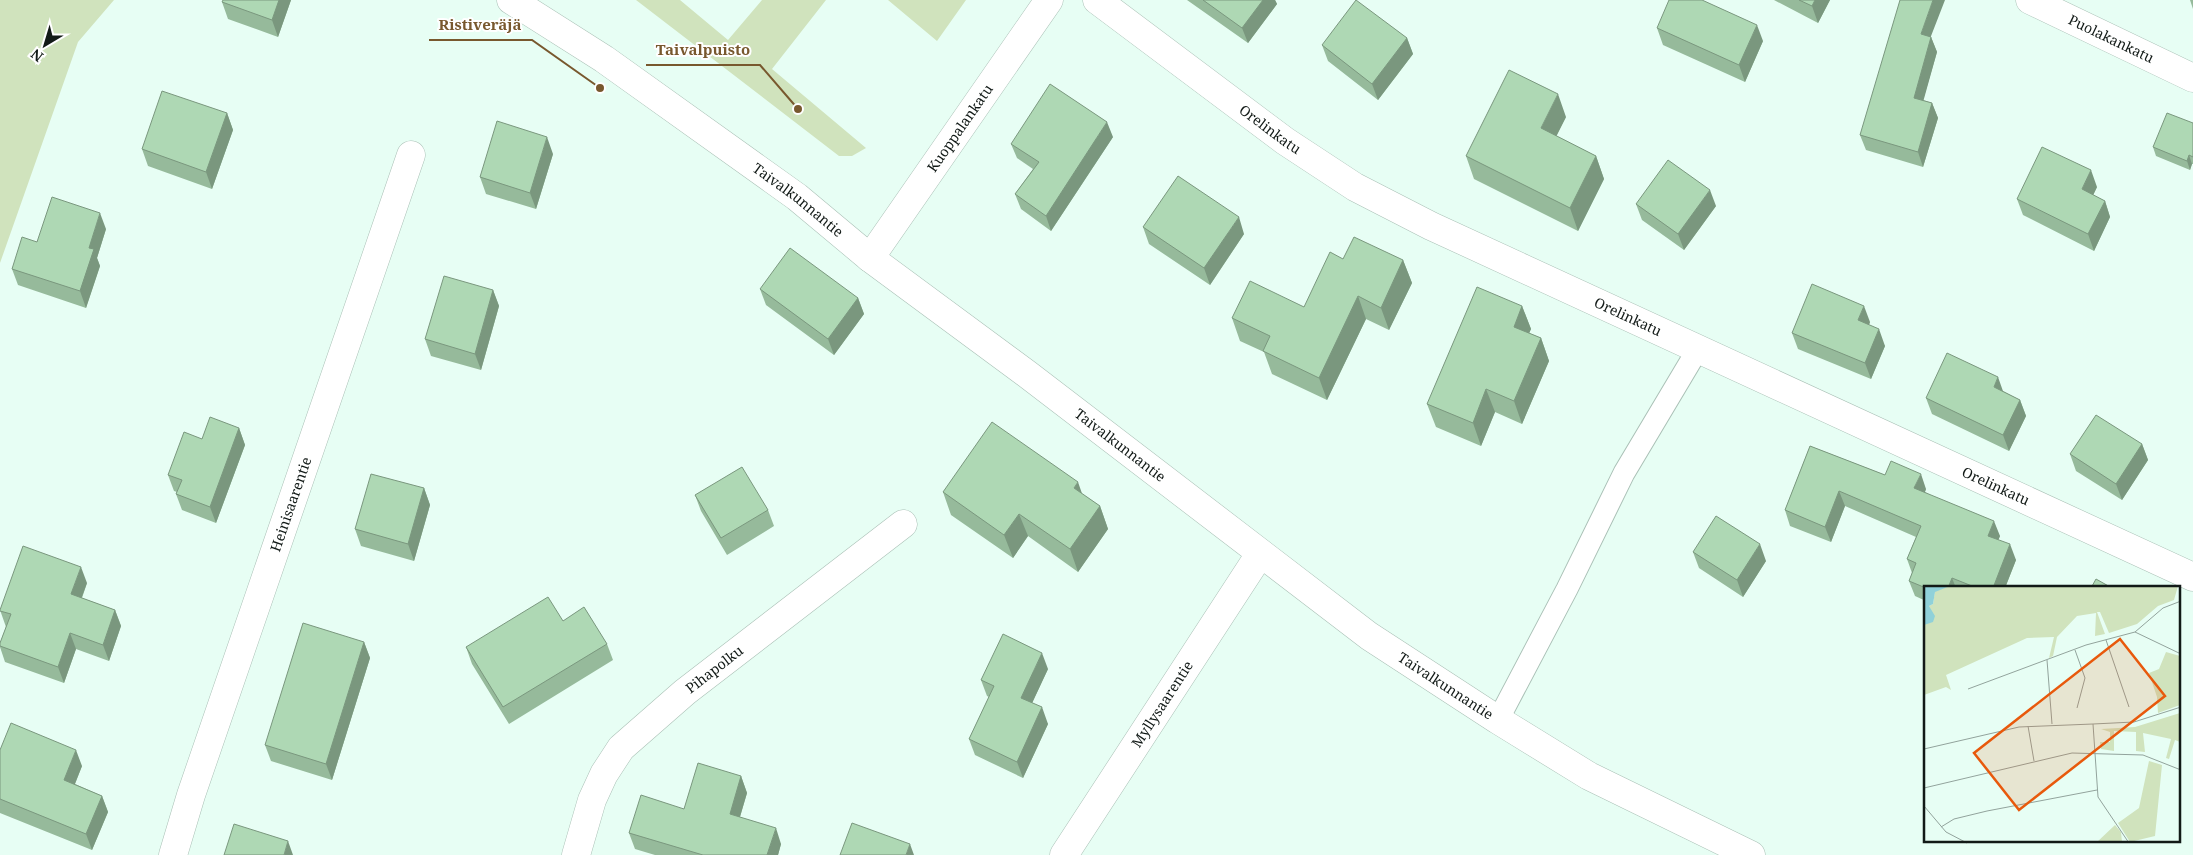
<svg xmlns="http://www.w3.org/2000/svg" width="2193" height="855" font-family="'Noto Serif',serif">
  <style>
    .green { fill: #d0e3bd }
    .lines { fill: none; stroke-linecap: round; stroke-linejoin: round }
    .lane-casing { stroke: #aac0b6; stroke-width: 23 }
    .street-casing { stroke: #aac0b6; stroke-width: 29 }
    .secondary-casing { stroke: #aac0b6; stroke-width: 29 }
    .lane { stroke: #fff; stroke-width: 21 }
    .street { stroke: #fff; stroke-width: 28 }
    .secondary { stroke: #fff; stroke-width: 28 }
    .wall { fill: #96ba9b }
    .shaded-wall { fill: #7a977e }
    .building { fill: #aed8b4; stroke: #7a977e }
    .labels { text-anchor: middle; stroke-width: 4; stroke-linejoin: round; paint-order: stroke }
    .street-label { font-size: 14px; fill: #121a17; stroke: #fff }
    .inset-road { fill: none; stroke: #92a39c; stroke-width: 1 }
    .view { fill: #e8590c; fill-opacity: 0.15; stroke: #e8590c; stroke-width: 2.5 }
    .inset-edge { fill: none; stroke: #121a17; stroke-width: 2.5 }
    .leader { fill: none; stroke: #78582e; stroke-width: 2 }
    .callout-dot { fill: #78582e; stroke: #fff; stroke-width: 2 }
    .callout-label { font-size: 15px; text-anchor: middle; font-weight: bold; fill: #78582e; stroke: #fff; stroke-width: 4; stroke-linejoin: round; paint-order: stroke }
  </style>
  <rect width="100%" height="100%" fill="#e7fef4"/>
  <path class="green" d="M0,0H114L78,42L0,263Z
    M636,0H680L728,40L762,0H826L772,69L866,148L852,156H839Z
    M888,0H966L937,41Z"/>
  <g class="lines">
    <defs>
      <path id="lane" d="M1498,720L1567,589L1624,473L1698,349"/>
      <g id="street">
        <path id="s1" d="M1097,0L1285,141L1355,187L1431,226L2193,577"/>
        <path id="s2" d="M2030,0L2193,78"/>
        <path id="s3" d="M173,855L191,795L411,155"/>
        <path id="s4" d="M576,855L592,800L604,774L621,748L685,692L903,524"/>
        <path id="s5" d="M1064,855L1260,554"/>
      </g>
      <g id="secondary">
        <path id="s6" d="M511,0L604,59L797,197L870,258L1027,374L1369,636L1498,720L1589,776L1751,855"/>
        <path id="s7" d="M870,258L1049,0"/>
      </g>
    </defs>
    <use href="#lane" class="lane-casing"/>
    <use href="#street" class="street-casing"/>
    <use href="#secondary" class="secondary-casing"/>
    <use href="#lane" class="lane"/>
    <use href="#street" class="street"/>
    <use href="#secondary" class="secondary"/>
  </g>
  <path class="wall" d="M291,0L278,37L228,19L222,2Z
    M1187,0H1275L1277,4L1248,43Z
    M1774,0H1830L1818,23Z
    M2190,0H2193V9Z
    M1657,28L1763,41L1745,82L1663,45Z
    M1931,37L1937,52L1923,100L1932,103L1938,118L1923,167L1866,150L1860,135Z
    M1407,38L1413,54L1378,100L1328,61L1322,45Z
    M227,113L233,130L212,189L148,166L142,149Z
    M1566,117L1556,136L1596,156L1604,179L1578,231L1474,179L1466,156Z
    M2193,123V164H2192L2190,170L2156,156L2153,147Z
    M1113,137L1051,231L1021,209L1015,194L1033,169L1017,158L1011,144Z
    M553,154L536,209L486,194L480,177Z
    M2097,187L2093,195L2105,201L2110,217L2094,251L2023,215L2017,199Z
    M1636,204L1716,206L1684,250L1642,220Z
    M1143,227L1244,234L1210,285L1149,244Z
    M106,229L97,258L100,266L86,308L18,285L12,269L37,242Z
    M1343,259L1403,260L1412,283L1389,330L1366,319L1327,400L1272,374L1264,352L1240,341L1232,318L1304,307Z
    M760,289L858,298L864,314L834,355L766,305Z
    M493,290L499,306L481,370L431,356L425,339Z
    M1522,306L1531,329L1529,333L1541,338L1549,361L1522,424L1495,412L1481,446L1436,427L1427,404Z
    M1870,322L1869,325L1885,346L1871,379L1798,349L1792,333Z
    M2003,391L2020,400L2026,416L2009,451L1932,414L1926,398Z
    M239,428L245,445L216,523L182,510L176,494L177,492L174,491L168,475L202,439Z
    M2142,444L2148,460L2122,500L2076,471L2070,454Z
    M1810,446L1885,475L1926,489L1925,492L2000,536L1998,540L2016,560L2005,588H1926V601L1915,596L1909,581L1912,573L1907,559L1916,537L1845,506L1831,542L1790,526L1785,510Z
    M424,488L430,505L414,561L361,546L355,529Z
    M943,492L1082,494L1100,506L1108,529L1078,572L1028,536L1013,558L951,515Z
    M695,495L768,510L774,526L727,555L701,511Z
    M1693,552L1766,561L1743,597L1699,568Z
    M87,583L82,598L115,610L121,626L109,661L76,649L64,683L5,662L0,647V643L6,627L0,610Z
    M563,621L607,644L613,660L509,724L472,664L466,647Z
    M364,642L370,658L332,780L271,761L265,745Z
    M1048,669L1032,703L1048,724L1023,778L975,755L969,739L989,697L987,696L981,680Z
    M0,750L82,766L75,784L102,796L108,812L92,850L0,813Z
    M741,776L747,793L740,817L781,844L778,855H655L635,849L629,833L684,809Z"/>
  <path class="shaded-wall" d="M279,0H291L278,37L272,20Z
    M1263,0H1275L1277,4L1248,43L1242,28Z
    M1815,0H1830L1818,23L1812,6Z
    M1933,0H1945L1926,49L1921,34Z
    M1757,25L1763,41L1745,82L1739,65Z
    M1931,37L1937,52L1920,113L1914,98Z
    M1407,38L1413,54L1378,100L1372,84Z
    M1558,94L1566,117L1549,151L1541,128Z
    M1932,103L1938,118L1923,167L1918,152Z
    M227,113L233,130L212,189L206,172Z
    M1107,122L1113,137L1051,231L1046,216Z
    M547,137L553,154L536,209L530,193Z
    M2189,155L2192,164L2190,170L2187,161Z
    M1596,156L1604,179L1578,231L1570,208Z
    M2091,170L2097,187L2088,206L2082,189Z
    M1710,190L1716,206L1684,250L1678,234Z
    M2105,201L2110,217L2094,251L2088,234Z
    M100,213L106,229L97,258L100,266L86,308L80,291L89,248Z
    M1239,217L1244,234L1210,285L1204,268Z
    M1403,260L1412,283L1389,330L1381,308Z
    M493,290L499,306L481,370L475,354Z
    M1358,296L1366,319L1327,400L1319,378Z
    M858,298L864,314L834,355L828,339Z
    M1522,306L1531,329L1522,349L1514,327Z
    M1864,306L1870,322L1864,337L1858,320Z
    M1879,329L1885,346L1871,379L1865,363Z
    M1541,338L1549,361L1522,424L1514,401Z
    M1998,377L2004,394L1994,387Z
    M1486,389L1495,412L1481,446L1473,423Z
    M2020,400L2026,416L2009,451L2003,435Z
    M239,428L245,445L216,523L210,507Z
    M2142,444L2148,460L2122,500L2116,484Z
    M1921,474L1926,489L1920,504L1914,488Z
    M1078,482L1086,505L1074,488Z
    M424,488L430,505L414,561L408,544Z
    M1839,491L1845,506L1831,542L1825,527Z
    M1100,506L1108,529L1078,572L1070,549Z
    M1019,514L1028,536L1013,558L1004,535Z
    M1994,521L2000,536L1994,551L1988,536Z
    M1760,544L1766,561L1743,597L1737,580Z
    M2010,544L2016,560L2005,588H1993Z
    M81,567L87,583L77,610L71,594Z
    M1952,578L1956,588H1948Z
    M115,610L121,626L109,661L103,645Z
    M70,633L76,649L64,683L58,667Z
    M364,642L370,658L332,780L326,764Z
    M1042,653L1048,669L1027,714L1021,698Z
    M1042,707L1048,724L1023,778L1017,762Z
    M76,750L82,766L70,796L64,780Z
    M741,776L747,793L736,830L730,814Z
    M102,796L108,812L92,850L86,834Z
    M776,828L781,844L778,855H767Z
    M288,841L293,855H284Z
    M910,844L914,855H906Z"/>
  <path class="building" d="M223,0H279L272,20L222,2Z
    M1203,0H1263L1242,28Z
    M1356,0L1407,38L1372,84L1322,45Z
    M1669,0H1702L1757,25L1739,65L1657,28Z
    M1799,0H1815L1812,6Z
    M1900,0H1933L1921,34L1931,37L1914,98L1932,103L1918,152L1860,135Z
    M1509,70L1558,94L1541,128L1596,156L1570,208L1466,156Z
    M1050,84L1107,122L1046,216L1015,194L1039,162L1011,144Z
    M162,91L227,113L206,172L142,149Z
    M2167,113L2193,123V157L2189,155L2187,161L2153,147Z
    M497,121L547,137L530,193L480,177Z
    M2042,147L2091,170L2082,189L2105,201L2088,234L2017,199Z
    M1668,160L1710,190L1678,234L1636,204Z
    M1178,176L1239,217L1204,268L1143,227Z
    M52,197L100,213L89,248L94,249L80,291L12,269L22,237L37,242Z
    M1354,237L1403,260L1381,308L1358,296L1319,378L1263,351L1270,336L1232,318L1250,281L1304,307L1330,252L1343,259Z
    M790,248L858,298L828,339L760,289Z
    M444,276L493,290L475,354L425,339Z
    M1812,284L1864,306L1858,320L1879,329L1865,363L1792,333Z
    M1477,287L1522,306L1514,327L1541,338L1514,401L1486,389L1473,423L1427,404Z
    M1947,353L1998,377L1994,387L2020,400L2003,435L1926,398Z
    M2096,415L2142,444L2116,484L2070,454Z
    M210,417L239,428L210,507L176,494L182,480L168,475L184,432L202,439Z
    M992,422L1078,482L1074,488L1100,506L1070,549L1019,514L1004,535L943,492Z
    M1810,446L1885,475L1891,461L1921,474L1914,488L1994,521L1988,536L2010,544L1993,588H1977L1952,578L1948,588H1926L1909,581L1916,563L1907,559L1921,526L1839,491L1825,527L1785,510Z
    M742,467L768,510L721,538L695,495Z
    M371,474L424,488L408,544L355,529Z
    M1716,516L1760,544L1737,580L1693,552Z
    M23,546L81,567L71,594L115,610L103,645L70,633L58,667L0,646V643L11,614L0,611V610Z
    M2096,579L2112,588H2091Z
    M548,597L563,621L584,607L607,644L503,707L466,647Z
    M303,623L364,642L326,764L265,745Z
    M1003,634L1042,653L1021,698L1042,707L1017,762L969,739L994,686L981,680Z
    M11,723L76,750L64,780L102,796L86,834L0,799V750Z
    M698,763L741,776L730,814L776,828L767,855H703L629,833L641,795L684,809Z
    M852,823L910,844L906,855H840Z
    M234,824L288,841L284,855H224Z"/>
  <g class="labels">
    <g class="street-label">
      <text dy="5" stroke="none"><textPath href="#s2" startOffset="90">Puolakankatu</textPath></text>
      <text dy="5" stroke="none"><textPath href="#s7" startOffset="158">Kuoppalankatu</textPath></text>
      <text dy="5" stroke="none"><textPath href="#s1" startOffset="216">Orelinkatu</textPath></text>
      <text dy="5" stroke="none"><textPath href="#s6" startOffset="350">Taivalkunnantie</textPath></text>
      <text dy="5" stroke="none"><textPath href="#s1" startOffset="621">Orelinkatu</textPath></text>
      <text dy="5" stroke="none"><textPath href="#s6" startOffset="755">Taivalkunnantie</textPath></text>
      <text dy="5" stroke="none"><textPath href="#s1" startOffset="1026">Orelinkatu</textPath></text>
      <text dy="5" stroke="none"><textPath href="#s3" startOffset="370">Heinisaarentie</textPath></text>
      <text dy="5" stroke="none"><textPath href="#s4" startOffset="239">Pihapolku</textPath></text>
      <text dy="5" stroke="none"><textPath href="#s6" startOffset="1160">Taivalkunnantie</textPath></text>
      <text dy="5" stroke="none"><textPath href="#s5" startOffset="180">Myllysaarentie</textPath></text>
    </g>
  </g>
  <g transform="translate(1924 586)">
    <rect width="256" height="256" fill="#e7fef4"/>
    <path d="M26,0H254L250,14L234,20L213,38L185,47L176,26H173L181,48L171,50L172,27L153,30L133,51L129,70L125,72L130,51L103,52L22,89L27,104L22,101L0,109V39L8,28L5,20L9,18L11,5ZM242,66L256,70V119L234,127L233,111L225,87L235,83ZM256,127V156L251,154L245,173L242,172L247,153L219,147L221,166L212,165V146L190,145V165L177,163L176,156H186V146L177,143L211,141ZM225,175L238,179L231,250L206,256L194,237L215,222ZM191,239L197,246L198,256L172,257Z" fill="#d0e3bd"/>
    <path d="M0,0H26L11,6L9,18L5,20L11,30L9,36L0,39Z" fill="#90d1d9"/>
    <path class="inset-road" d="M211,46L257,68M182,54L205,121M151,64L161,92L153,122M123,74L128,138M44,103L162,59L211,46L239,22L257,15M169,138L210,136L257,121M104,140L110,175M0,163L95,141L169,138L174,211L205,257M0,202L148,167L219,169L257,184M0,220L22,246L43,257M17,241L30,233L63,225L173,204"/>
    <path class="view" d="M196,53L241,110L95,224L50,167Z"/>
    <rect width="256" height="256" class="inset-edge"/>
  </g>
  <path class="leader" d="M600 88L532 40H429M798 109L760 65H646"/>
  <g class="callout-dot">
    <circle cx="600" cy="88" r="5"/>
    <circle cx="798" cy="109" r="5"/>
  </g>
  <g class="callout-label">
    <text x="480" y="30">Ristiveräjä</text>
    <text x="703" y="55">Taivalpuisto</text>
  </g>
  <g transform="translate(45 45) rotate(218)" stroke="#ffffff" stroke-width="4" paint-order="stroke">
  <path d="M0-4L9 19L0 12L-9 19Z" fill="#121a17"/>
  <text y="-8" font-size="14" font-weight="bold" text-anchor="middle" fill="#121a17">N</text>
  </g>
</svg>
